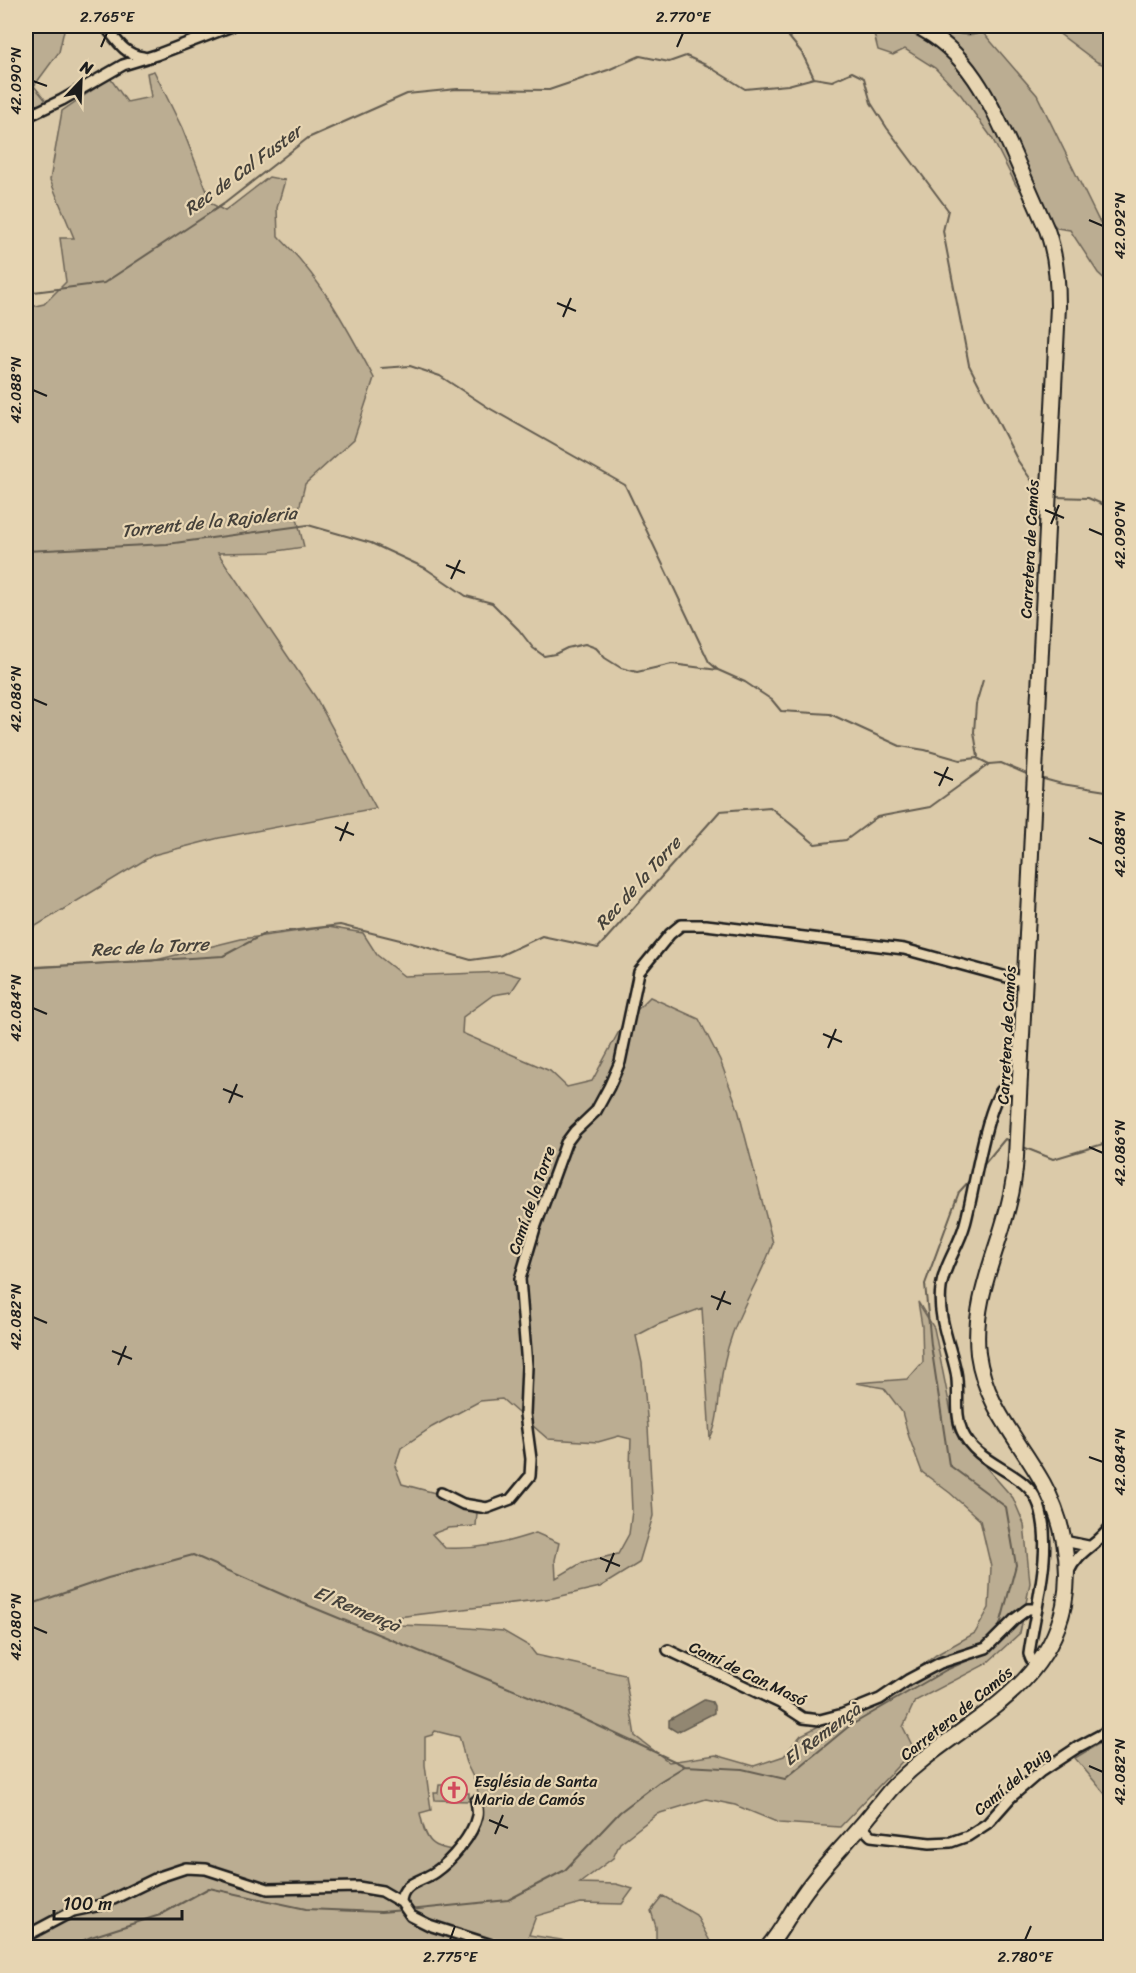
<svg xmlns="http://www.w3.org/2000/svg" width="1136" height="1973" font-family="Sriracha,sans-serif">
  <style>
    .green { fill: #bbad92; stroke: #6c6457; stroke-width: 1.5; fill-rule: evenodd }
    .water { fill: #928772; stroke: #635c50; stroke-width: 1.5 }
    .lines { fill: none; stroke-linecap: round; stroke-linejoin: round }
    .stream { stroke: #635c50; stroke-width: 2 }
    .street-casing { stroke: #1c1c1c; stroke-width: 14 }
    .secondary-casing { stroke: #1c1c1c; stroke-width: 18 }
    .street { stroke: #e7d5b2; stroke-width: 9 }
    .secondary { stroke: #e7d5b2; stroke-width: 14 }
    .ticks { fill: none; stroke: #1c1c1c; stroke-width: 2 }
    .labels { text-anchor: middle; stroke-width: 4.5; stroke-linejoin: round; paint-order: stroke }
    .street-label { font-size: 16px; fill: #1c1c1c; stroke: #e7d5b2 }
    .poi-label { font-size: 16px; fill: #1c1c1c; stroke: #e7d5b2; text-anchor: start }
    .water-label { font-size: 18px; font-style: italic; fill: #45413a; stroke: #e7d5b2 }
    .neatline { fill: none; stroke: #1c1c1c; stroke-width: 2 }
    .ticks-label { font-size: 15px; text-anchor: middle; fill: #1c1c1c }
  </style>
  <rect width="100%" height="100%" fill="#dbcaa9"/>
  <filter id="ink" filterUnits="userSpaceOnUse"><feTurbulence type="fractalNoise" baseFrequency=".0167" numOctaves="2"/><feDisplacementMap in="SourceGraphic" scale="12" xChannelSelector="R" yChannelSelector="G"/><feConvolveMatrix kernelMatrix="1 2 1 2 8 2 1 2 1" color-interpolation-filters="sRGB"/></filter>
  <g filter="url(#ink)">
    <path class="green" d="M26,26H65L59,52L34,86L48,103L26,112Z
      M867,26H975L987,37L1037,95L1098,219L1110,235V284L1098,273L1070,230L1057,228L1016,185L992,138L961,95L935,68L905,49L893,55L878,50L873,30Z
      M1049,26H1110V67L1097,62Z
      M154,71L182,128L212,204L225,211L269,177L285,180L277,208L278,236C320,277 347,327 374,378L354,439L305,484L297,518L304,547L270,552L218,553L316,698L376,808L219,838L153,855L26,932V308L44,304L66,282L60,238H74L50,180L62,111L110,78L127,102L151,97L147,73Z
      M328,927L363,933L377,955L404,976L504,972L521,977L511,992L493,995L463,1017L462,1033L550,1071L567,1087L592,1081L623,1024L650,997L699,1019L720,1060L738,1109L773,1243C762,1275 743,1303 732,1335C726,1352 722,1371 720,1389C718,1406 718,1423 710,1438L702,1308L657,1325L636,1336L642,1363L648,1427L653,1516L639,1563L600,1587L553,1598L398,1617L399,1625L456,1627L503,1631L529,1646L536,1655L625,1675L635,1736L669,1762L716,1755L754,1766L784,1756L801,1735L888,1691L936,1655L975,1633L989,1608L991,1567L980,1520L950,1493L922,1472L909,1437L902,1412L884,1388L856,1383L908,1379L923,1362L922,1326L918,1302L934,1328L955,1432L1013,1498L1024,1524L1030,1583L1020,1633L986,1664L915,1701L903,1727L914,1749L840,1827L779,1823L735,1805L706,1799L657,1814L620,1843L613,1858L580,1883L616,1884L633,1889L622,1904L581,1903L536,1916L529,1935L561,1940L578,1947H26V965L28,967L152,961L241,939ZM502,1399L548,1439L598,1442L619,1436L631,1439L630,1466L632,1511L629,1534L618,1554L583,1562L556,1578L555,1560L559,1543L536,1533C505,1543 479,1550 445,1548L432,1534L448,1528L476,1526L477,1513L439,1494L402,1484L395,1466L401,1448L432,1427L480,1401ZM435,1731L459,1737C463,1746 463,1757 467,1765C473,1777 479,1787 479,1802L484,1803C482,1821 474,1837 462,1851C431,1849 426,1842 420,1813L431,1810L425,1765V1737L432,1735Z
      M1110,1737V1800L1075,1758Z
      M439,1785H445L446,1792L454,1793L456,1797H462V1793H469V1801L435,1800L434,1793H438Z
      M663,1896L696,1915L713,1947H656V1927L651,1911Z"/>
    <path class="water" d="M704,1700L712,1702L714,1706V1713L677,1732L669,1727V1720Z"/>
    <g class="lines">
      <path class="stream" d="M780,26L802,53L814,78
        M26,293L104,283L225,203L308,138L407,94L457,89L549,90L608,70L640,56L669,62L686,56L708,66L745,89L788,85L814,78L832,81L852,72L864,78L871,103L887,128L948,210L943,231L969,365L1018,461L1041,494
        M381,368L410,366L440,376L489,408L625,485L709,662L718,670
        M1055,497L1088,498L1109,507L1110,512
        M26,551L167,544L308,525L371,543L425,568L466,596L492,603L519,630L533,648L544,656L555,654L567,648L585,644L596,648L605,658L621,668L637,672L672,664L718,670L745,682L772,700L781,711L830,714L900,746L925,750L960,760L977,758L989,764L1001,763L1029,775
        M1110,592L1105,609L1110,631
        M978,757L974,732L976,704L983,680
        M1040,778L1062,784L1106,791L1110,790
        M26,968L223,956L264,934L340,925L408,942L471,960L499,956L542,936L598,948L720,811L770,807L815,844L846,840L877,817L930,807L988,765
        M1023,1147L1053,1159L1110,1142
        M981,1168L1005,1139L1012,1142
        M971,1179L959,1192L925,1284L931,1345L949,1465L1006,1507L1016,1565L999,1629
        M26,1606L108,1578L193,1555L290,1598L577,1716L685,1766L742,1769L785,1779L848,1727L946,1670L993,1649L995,1644
        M409,1910L508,1900L565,1870L620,1812L659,1782L685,1766
        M67,1948L91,1937L160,1915L209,1888L306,1909L381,1912L404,1910"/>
      <defs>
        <path id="street" d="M105,26C116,39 124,55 143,57
          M953,26C963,28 971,30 980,26
          M26,117L62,100L123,65L156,55L232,26
          M1019,1088L1003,1089C986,1105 973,1197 965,1224C959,1246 944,1265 941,1288C937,1317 950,1344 956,1372C960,1391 954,1413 962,1431C978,1468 1027,1470 1039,1505C1054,1549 1035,1608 1029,1654L1031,1659L1037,1665
          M441,1493L463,1504L487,1508L511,1499L530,1476L531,1459L525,1414L527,1366L520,1279L535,1228L566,1143L575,1131L596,1111L609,1087L620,1062L639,972L670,934L681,925H706L904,949L1025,982
          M1064,1541L1088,1546
          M1068,1573C1079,1549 1096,1547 1110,1527
          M668,1650L780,1703L803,1718L820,1720L843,1714L880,1699L908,1680L940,1663L986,1648L1016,1618L1028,1609H1036
          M476,1801C477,1806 478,1812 477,1816C473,1835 451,1861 435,1872C421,1882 402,1882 401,1902L411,1916L429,1925L501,1948
          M861,1826L871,1836L930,1843L951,1842L968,1836L988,1823L1011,1797L1040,1772L1078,1747L1110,1730
          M26,1936L73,1911L101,1905L159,1877L186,1868L206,1869L268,1889L358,1887L382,1891L401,1902"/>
        <path id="secondary" d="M767,1948C782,1931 791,1911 804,1893C820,1870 840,1850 858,1829C870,1816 880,1802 891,1789C950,1725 1044,1700 1064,1605C1072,1563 1063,1519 1043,1483C1019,1440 985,1405 978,1354C972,1300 997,1254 1009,1203C1013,1188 1015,1172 1016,1157L1058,306C1058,280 1056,255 1047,230C1035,203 1024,177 1012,150C990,101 967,50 916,26"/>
      </defs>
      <use href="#street" class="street-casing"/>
      <use href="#secondary" class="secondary-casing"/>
      <use href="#street" class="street"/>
      <use href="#secondary" class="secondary"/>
    </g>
  </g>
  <path class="ticks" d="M101,47L107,33M677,47L683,33M33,81L47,86M1089,220L1103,226M557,303L576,311M563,317L571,298M33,390L47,396M1045,510L1064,518M1051,524L1059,505M1089,529L1103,535M446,565L465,573M451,579L460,560M33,699L47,705M934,772L953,780M939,786L948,767M335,827L354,835M1089,838L1103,844M340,841L348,822M33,1008L47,1014M823,1034L842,1042M828,1048L836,1029M223,1089L243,1097M229,1103L237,1084M1089,1147L1103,1153M711,1296L731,1304M717,1310L725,1291M33,1317L47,1323M112,1351L132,1359M118,1365L126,1346M1089,1457L1103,1462M600,1558L620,1566M606,1572L614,1553M33,1627L47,1633M1089,1766L1103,1772M489,1820L508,1828M495,1834L503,1815M450,1940L455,1926M1025,1940L1031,1926"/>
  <defs>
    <symbol id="church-ring" viewBox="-11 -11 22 22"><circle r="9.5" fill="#e7d5b2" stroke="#d1495b" stroke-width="1.5"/><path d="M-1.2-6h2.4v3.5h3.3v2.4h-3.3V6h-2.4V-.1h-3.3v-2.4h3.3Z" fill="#d1495b"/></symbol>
  </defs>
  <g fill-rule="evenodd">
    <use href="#church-ring" x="439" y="1775" width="30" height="30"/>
  </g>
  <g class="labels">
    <g class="street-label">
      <text transform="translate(1029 549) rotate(-87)" y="6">Carretera de Camós</text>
      <text transform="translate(1006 1035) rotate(-87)" y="6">Carretera de Camós</text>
      <text transform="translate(531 1200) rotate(-71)" y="6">Camí de la Torre</text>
      <text transform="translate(748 1673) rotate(26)" y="6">Camí de Can Masó</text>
      <text transform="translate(956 1713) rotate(-39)" y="6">Carretera de Camós</text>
      <text transform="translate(1012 1781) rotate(-40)" y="6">Camí del Puig</text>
    </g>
    <g class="poi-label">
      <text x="474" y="1787">Església de Santa<tspan x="474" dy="18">Maria de Camós</tspan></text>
    </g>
    <g class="water-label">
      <text transform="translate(243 170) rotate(-36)" y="6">Rec de Cal Fuster</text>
      <text transform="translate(209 522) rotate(-6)" y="6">Torrent de la Rajoleria</text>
      <text transform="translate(638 883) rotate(-48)" y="6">Rec de la Torre</text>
      <text transform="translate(150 947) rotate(-3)" y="6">Rec de la Torre</text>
      <text transform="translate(357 1609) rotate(23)" y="6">El Remençà</text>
      <text transform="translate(822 1734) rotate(-37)" y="6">El Remençà</text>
    </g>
  </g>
  <rect width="1136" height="1973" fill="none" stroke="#e7d5b2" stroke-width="66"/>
  <g transform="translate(81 81) rotate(23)" stroke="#e7d5b2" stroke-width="4.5" paint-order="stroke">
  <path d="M0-4.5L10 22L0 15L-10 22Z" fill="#1c1c1c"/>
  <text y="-9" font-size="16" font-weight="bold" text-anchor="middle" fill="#1c1c1c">N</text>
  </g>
  <path d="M54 1910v9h128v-9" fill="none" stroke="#1c1c1c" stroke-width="3"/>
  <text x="63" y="1910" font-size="18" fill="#1c1c1c" stroke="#e7d5b2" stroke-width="4.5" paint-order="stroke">100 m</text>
  <rect x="33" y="33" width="1070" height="1907" class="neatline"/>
  <g class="ticks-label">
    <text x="107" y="22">2.765°E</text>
    <text x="683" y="22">2.770°E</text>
    <text transform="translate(16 81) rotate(-90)" y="5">42.090°N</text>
    <text transform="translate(1120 226) rotate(-90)" y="5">42.092°N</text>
    <text transform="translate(16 390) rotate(-90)" y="5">42.088°N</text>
    <text transform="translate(1120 535) rotate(-90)" y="5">42.090°N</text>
    <text transform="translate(16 699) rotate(-90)" y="5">42.086°N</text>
    <text transform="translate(1120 844) rotate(-90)" y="5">42.088°N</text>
    <text transform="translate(16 1008) rotate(-90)" y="5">42.084°N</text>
    <text transform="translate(1120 1153) rotate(-90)" y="5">42.086°N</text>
    <text transform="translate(16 1317) rotate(-90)" y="5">42.082°N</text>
    <text transform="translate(1120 1462) rotate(-90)" y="5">42.084°N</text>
    <text transform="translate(16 1627) rotate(-90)" y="5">42.080°N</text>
    <text transform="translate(1120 1772) rotate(-90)" y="5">42.082°N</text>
    <text x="450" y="1962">2.775°E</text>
    <text x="1025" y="1962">2.780°E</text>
  </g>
</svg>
